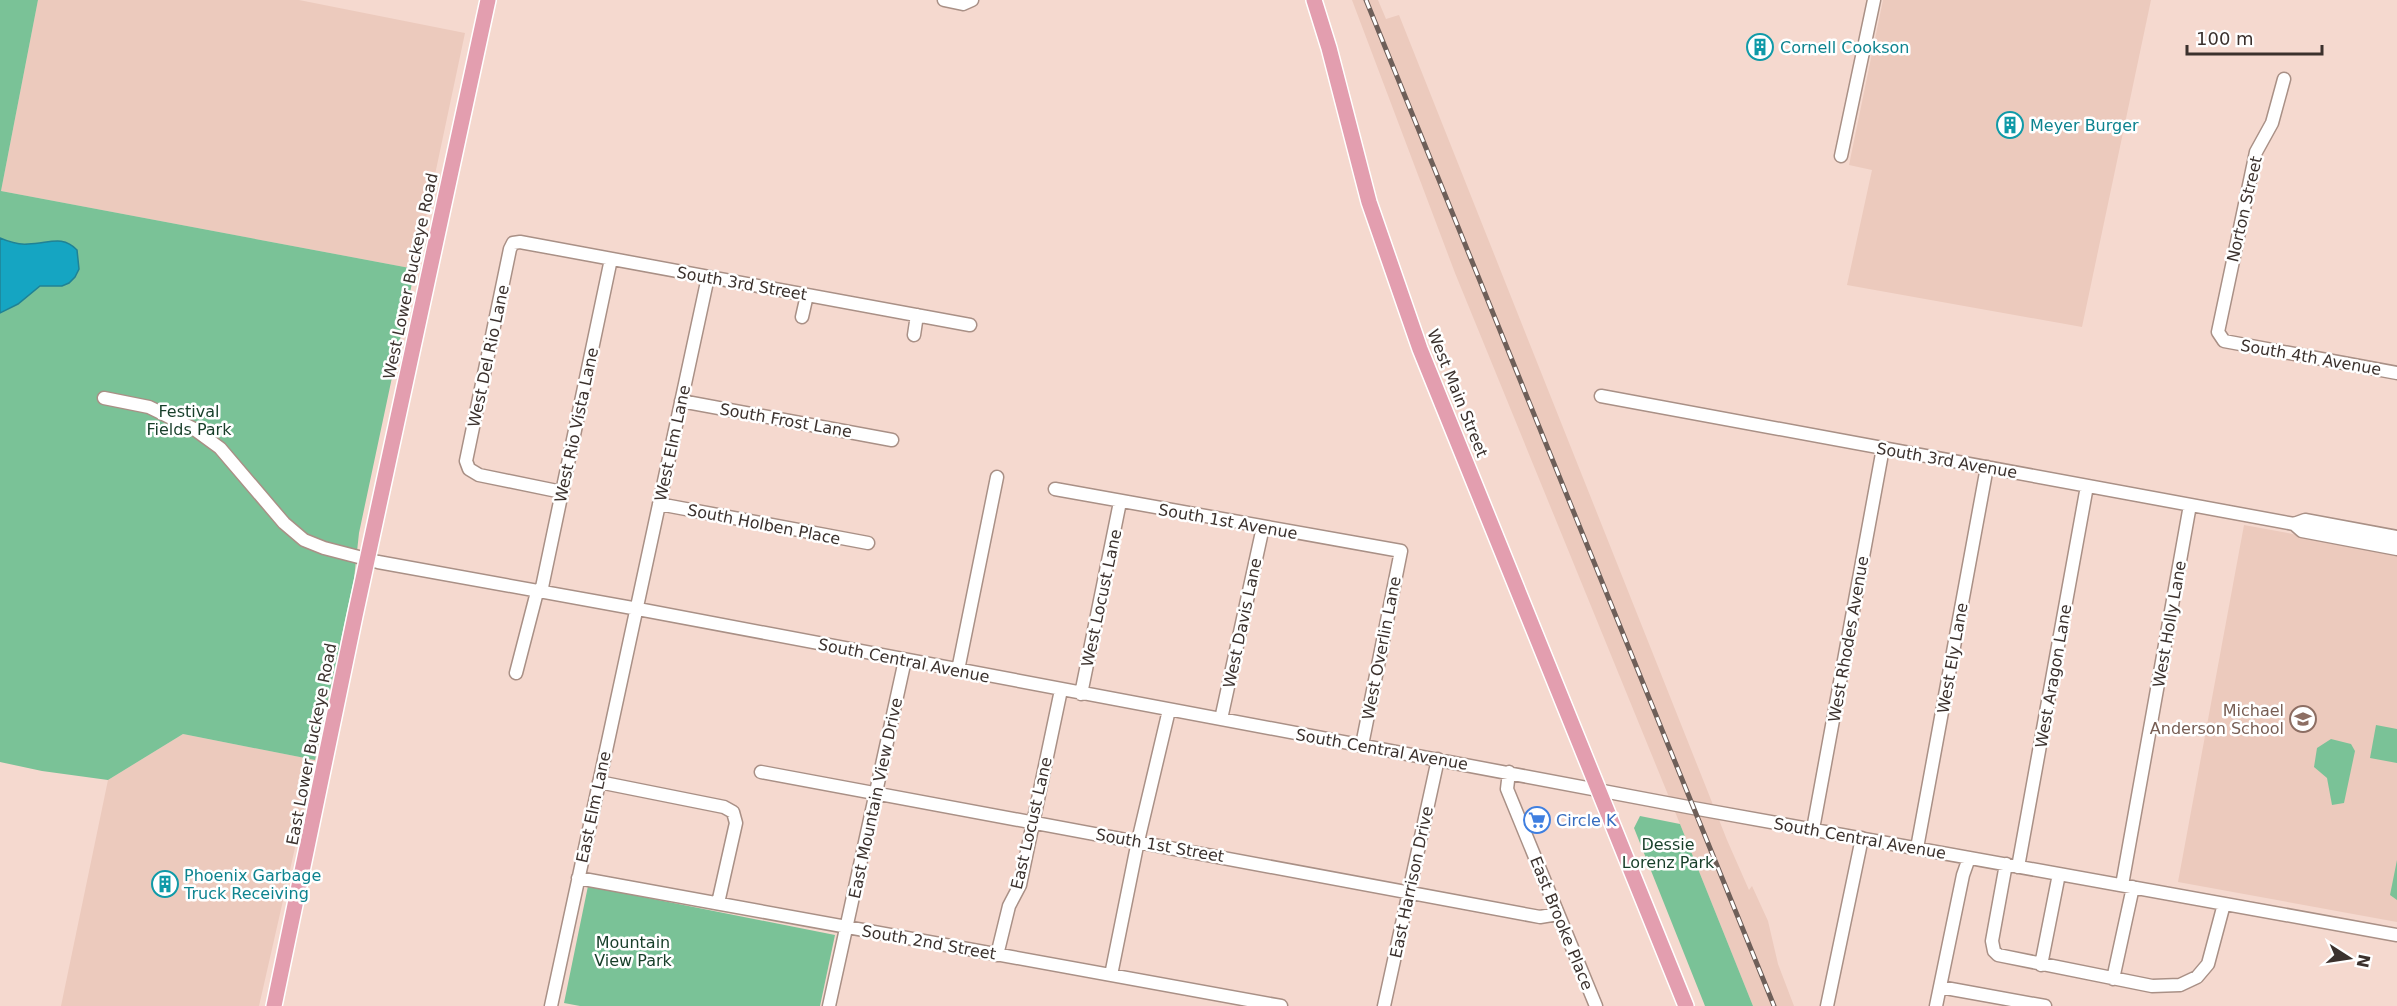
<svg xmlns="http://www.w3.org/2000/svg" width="2397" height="1006" font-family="'DejaVu Sans',sans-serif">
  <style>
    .built { fill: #eccabd }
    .green { fill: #7ac297 }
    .water { fill: #15a5c2; stroke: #208295; stroke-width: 1.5 }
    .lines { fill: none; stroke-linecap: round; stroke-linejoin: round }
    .minor-casing { stroke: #a99086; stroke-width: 15 }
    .major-casing { stroke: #fff; stroke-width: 18 }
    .minor { stroke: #fff; stroke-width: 12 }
    .major { stroke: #e39eaf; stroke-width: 15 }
    .rail-casing { stroke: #6e5f59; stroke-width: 5 }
    .rail { stroke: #fff; stroke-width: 3; stroke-dasharray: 9; stroke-linecap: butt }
    .labels { text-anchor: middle; stroke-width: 5; stroke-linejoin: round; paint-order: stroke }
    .culture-label { font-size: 16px; fill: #0d838f; stroke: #fff; text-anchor: start }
    .street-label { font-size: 16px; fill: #3b312d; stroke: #fff }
    .park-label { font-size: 16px; fill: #173e29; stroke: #fff }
    .education-label { font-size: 16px; fill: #785e54; stroke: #fff; text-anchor: end }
    .shop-label { font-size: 16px; fill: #366cbe; stroke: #fff; text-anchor: start }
  </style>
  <rect width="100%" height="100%" fill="#f5d9cf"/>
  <path class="built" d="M38,0H299L465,33L415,269L1,191Z
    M1352,0H1378L1386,19L1399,15L1727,840L1749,890L1752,886L1768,921L1778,964L1794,1006H1753L1680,824L1455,273Z
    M1883,0H2151L2082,327L1847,285L1872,170L1849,165Z
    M2244,525L2397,553V922L2178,882Z
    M183,734L315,760L259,1006H61L108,780Z"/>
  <path class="green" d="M0,0H38L1,191L415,269L359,533L354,579L315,760L183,734L108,780L42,771L0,762Z
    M2376,725L2397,729V763L2370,758Z
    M2331,739L2351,744L2355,751L2344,803L2332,805L2327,778L2314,767L2317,748Z
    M1640,816L1680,824L1753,1006H1705L1634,828Z
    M2397,860V900L2390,895Z
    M588,886L835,935L820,1006H580L564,1003Z"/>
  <path class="water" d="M0,238C9,242 18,245 28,244C48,244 62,234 77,250L79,269L75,277L69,283L62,286H40L18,304L0,313Z"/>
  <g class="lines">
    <defs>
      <path id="minor" d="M944,0L963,4L972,0
        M2284,79L2272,123L2256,152L2218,332L2224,341L2397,373
        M1841,156L1874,0
        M802,317L807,295
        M914,335L917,315
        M1601,396L2294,524L2302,531L2397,549
        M104,398L149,407L194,429L220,448L284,523L304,540L324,548L378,562L638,609L1693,808L2397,935
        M681,401L892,440
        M1055,489L1401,551L1362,745
        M562,492L479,475L469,469L466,461L510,249L513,243L520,242L970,325
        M659,504L868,543
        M2294,524L2305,520L2397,537
        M541,592L611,259
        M958,670L997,477
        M516,673L537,592
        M1081,694L1120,502
        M1221,719L1263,527
        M761,772L1540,917L1558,914
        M1509,772L1507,789L1596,1006
        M599,782L724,807L733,812L736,823L718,903
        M1813,829L1883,448
        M1917,848L1987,467
        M2006,864L1992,941L1994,951L1998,955L2152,986L2180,985L2197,977L2208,964L2224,904
        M2018,867L2087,486
        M578,878L1281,1006
        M2122,885L2190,505
        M997,955L1009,906L1020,885L1061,690
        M2041,965L2059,874
        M1111,975L1138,841L1169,710
        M2113,979L2133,887
        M1940,987L2045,1006
        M551,1006L708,277
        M829,1006L905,660
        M1384,1006L1438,759
        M1827,1006L1862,838
        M1936,1006L1963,875L1969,858"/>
      <path id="major" d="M1314,0L1329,48L1369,202L1420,349L1686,1006
        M274,1006L355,616L488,0"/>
    </defs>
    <use href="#minor" class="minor-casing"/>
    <use href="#major" class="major-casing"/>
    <use href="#minor" class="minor"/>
    <use href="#major" class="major"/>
    <defs>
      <path id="rail" d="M1366,0L1774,1006"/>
    </defs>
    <use href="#rail" class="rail-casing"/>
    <use href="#rail" class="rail"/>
  </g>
  <defs>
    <symbol id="building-ring" viewBox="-11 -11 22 22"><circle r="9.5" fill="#fff" stroke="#0f9aa8" stroke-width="1.5"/><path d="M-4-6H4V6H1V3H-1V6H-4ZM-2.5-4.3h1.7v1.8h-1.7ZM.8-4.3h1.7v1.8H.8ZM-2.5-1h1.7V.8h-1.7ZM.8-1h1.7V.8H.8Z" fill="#0f9aa8"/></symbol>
    <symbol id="school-ring" viewBox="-11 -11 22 22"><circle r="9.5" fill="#fff" stroke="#8d6e63" stroke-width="1.5"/><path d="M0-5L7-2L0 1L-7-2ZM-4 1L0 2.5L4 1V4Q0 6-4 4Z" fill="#8d6e63"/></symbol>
    <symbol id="supermarket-ring" viewBox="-11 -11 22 22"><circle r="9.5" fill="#fff" stroke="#3f7fe0" stroke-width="1.5"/><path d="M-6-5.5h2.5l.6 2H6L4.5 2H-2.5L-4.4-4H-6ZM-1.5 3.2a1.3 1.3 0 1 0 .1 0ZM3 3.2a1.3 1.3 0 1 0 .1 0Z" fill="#3f7fe0"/></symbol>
  </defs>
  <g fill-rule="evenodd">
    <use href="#building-ring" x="1745" y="32" width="30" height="30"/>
    <use href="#building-ring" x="1995" y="110" width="30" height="30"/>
    <use href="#school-ring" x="2288" y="704" width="30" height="30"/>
    <use href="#supermarket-ring" x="1522" y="805" width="30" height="30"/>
    <use href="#building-ring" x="150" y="869" width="30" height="30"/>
  </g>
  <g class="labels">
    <g class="culture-label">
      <text x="1780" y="53">Cornell Cookson</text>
      <text x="2030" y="131">Meyer Burger</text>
      <text x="184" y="881">Phoenix Garbage<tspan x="184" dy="18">Truck Receiving</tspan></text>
    </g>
    <g class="street-label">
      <text transform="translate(2244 209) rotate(-77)" y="6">Norton Street</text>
      <text transform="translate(410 276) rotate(-78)" y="6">West Lower Buckeye Road</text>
      <text transform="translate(742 283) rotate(10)" y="6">South 3rd Street</text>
      <text transform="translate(488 356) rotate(-78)" y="6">West Del Rio Lane</text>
      <text transform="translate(2311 357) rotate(10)" y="6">South 4th Avenue</text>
      <text transform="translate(1458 393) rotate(68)" y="6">West Main Street</text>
      <text transform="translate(786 420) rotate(10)" y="6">South Frost Lane</text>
      <text transform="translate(576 425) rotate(-78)" y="6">West Rio Vista Lane</text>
      <text transform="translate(672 443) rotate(-78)" y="6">West Elm Lane</text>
      <text transform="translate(1947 460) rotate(10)" y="6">South 3rd Avenue</text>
      <text transform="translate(1228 521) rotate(10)" y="6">South 1st Avenue</text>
      <text transform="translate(764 524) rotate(11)" y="6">South Holben Place</text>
      <text transform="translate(1101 598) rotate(-78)" y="6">West Locust Lane</text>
      <text transform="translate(1242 623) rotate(-78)" y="6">West Davis Lane</text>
      <text transform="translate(2169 624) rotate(-80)" y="6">West Holly Lane</text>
      <text transform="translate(1848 639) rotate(-80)" y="6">West Rhodes Avenue</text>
      <text transform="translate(1381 648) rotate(-79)" y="6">West Overlin Lane</text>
      <text transform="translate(1952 658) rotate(-80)" y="6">West Ely Lane</text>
      <text transform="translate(904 660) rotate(11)" y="6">South Central Avenue</text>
      <text transform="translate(2053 676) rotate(-80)" y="6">West Aragon Lane</text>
      <text transform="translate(311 744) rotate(-79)" y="6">East Lower Buckeye Road</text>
      <text transform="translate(1382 749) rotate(10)" y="6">South Central Avenue</text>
      <text transform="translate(875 798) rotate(-78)" y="6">East Mountain View Drive</text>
      <text transform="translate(593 807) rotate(-78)" y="6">East Elm Lane</text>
      <text transform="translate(1031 823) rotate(-77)" y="6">East Locust Lane</text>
      <text transform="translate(1860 838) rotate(10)" y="6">South Central Avenue</text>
      <text transform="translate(1160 845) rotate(10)" y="6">South 1st Street</text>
      <text transform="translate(1411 882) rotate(-78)" y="6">East Harrison Drive</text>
      <text transform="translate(1562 923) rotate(68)" y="6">East Brooke Place</text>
      <text transform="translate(929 942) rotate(10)" y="6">South 2nd Street</text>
    </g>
    <g class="park-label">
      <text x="189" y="417">Festival<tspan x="189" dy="18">Fields Park</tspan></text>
      <text x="1668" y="850">Dessie<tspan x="1668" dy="18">Lorenz Park</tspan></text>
      <text x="633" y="948">Mountain<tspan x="633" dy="18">View Park</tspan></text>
    </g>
    <g class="education-label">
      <text x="2284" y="716">Michael<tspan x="2284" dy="18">Anderson School</tspan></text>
    </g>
    <g class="shop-label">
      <text x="1556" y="826">Circle K</text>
    </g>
  </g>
  <g transform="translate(2349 958) rotate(102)" stroke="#ffffff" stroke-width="4.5" paint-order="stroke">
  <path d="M0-4.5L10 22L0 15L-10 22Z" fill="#3b312d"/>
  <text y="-9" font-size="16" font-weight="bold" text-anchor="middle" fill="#3b312d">N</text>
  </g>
  <path d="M2187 45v9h135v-9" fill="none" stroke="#3b312d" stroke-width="3"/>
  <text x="2196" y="45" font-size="18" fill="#3b312d" stroke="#ffffff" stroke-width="4.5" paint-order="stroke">100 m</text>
</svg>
